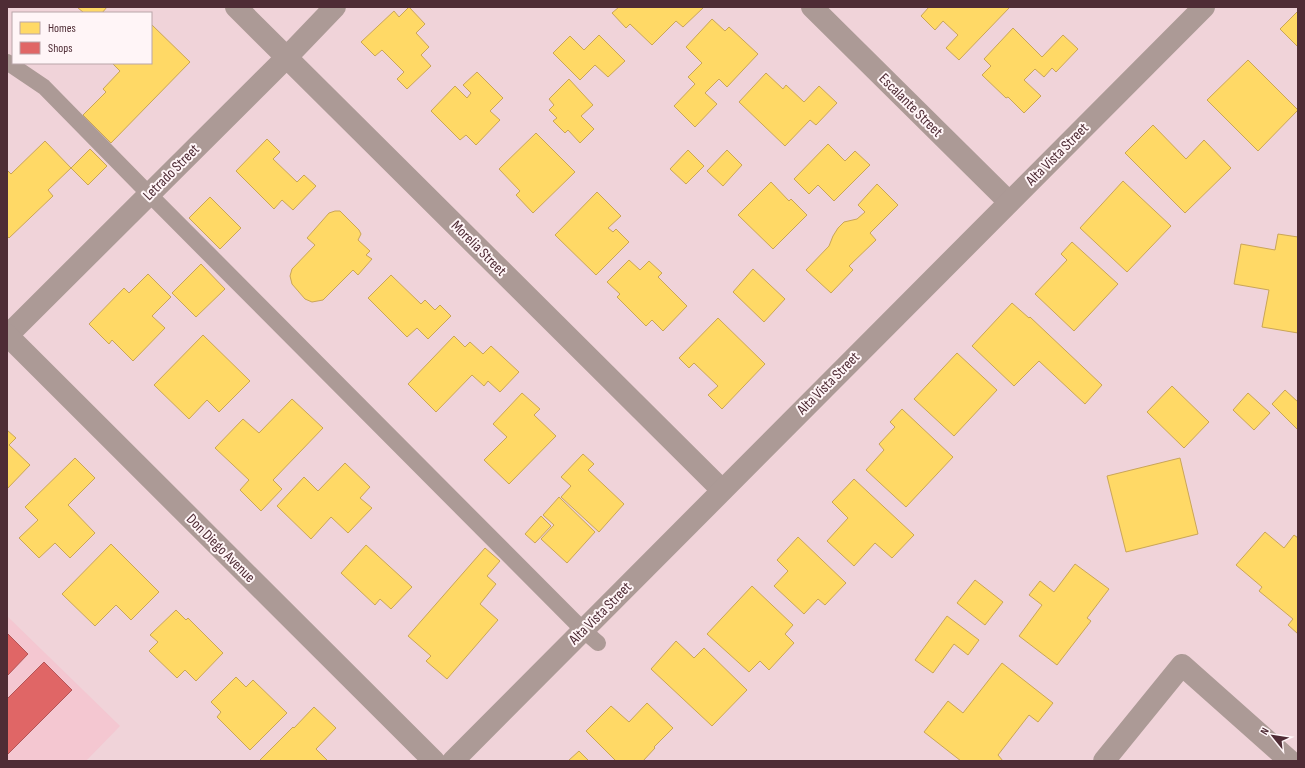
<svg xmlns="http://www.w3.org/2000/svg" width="1305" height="768" font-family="'Sofia Sans Condensed',sans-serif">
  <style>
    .built { fill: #f4c7d1 }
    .homes { fill: #ffd966; stroke: #caa557 }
    .shops { fill: #e06666; stroke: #b45557 }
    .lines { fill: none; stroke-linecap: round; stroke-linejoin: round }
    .service { stroke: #ac9a96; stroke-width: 16 }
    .minor { stroke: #ac9a96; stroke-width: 22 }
    .tertiary { stroke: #ac9a96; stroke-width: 22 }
    .labels { text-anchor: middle; stroke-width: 4; stroke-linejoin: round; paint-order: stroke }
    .street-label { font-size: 15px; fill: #4f2c35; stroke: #fff5f7 }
  </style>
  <rect width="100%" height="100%" fill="#f0d3d9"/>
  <path class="built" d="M7,616L120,726L86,761H7Z"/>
  <path class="homes" d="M77,7H107L102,13H84Z
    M409,7L425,24L416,33L429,47L421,55L431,66L407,89L397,79L404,72L382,50L375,56L361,42L394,11L399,17Z
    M619,7H704L683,27L676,21L652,45L630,24L626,28L612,13Z
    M929,7H1010L959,60L946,48L958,35L943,21L935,30L921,16Z
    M1298,11V47L1280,29Z
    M712,19L725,31L729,27L758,54L727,87L719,79L705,93L717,104L695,127L674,106L695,84L688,77L702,63L686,47Z
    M151,24L190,62L111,143L83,115L106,92L103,89L120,71L112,63H151Z
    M1013,28L1042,57L1063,35L1078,49L1056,72L1052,68L1044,77L1035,69L1024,80L1041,96L1024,113L1008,97L1006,98L982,75L991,66L984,59Z
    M599,35L625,61L608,77L595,65L580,80L553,53L570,36L584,50Z
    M1248,60L1298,110L1258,151L1207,100Z
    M477,72L503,98L490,111L500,120L476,145L466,135L460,140L431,111L455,86L467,98L471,93L463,85Z
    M766,73L783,89L786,85L804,102L819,86L837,103L816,125L810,120L785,146L739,102Z
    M569,79L593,105L581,116L594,129L580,143L568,130L565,133L553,121L557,118L549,110L554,105L549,99Z
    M1153,125L1186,159L1204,140L1231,168L1185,213L1125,153Z
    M536,133L575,172L533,213L516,195L520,191L499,169Z
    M267,139L280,152L273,159L297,182L304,175L316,186L293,210L282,200L274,209L236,171Z
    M45,141L71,168L48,190L53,196L9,238L7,236V170L11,174Z
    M828,144L845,161L855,151L870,165L834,201L818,185L809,194L794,179Z
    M90,149L107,166L88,185L71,168Z
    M688,150L704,166L686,184L670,169Z
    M727,150L742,165L723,186L707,171Z
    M1123,181L1171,226L1127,272L1080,228Z
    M771,182L789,201L791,199L807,215L773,249L738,215Z
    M877,184L898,205L870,233L876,240L849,266L853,270L831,293L806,270L829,246L833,236L838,228L844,222L857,219L865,212L858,205Z
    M597,192L621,216L608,228L613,232L616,229L629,242L596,275L555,235Z
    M210,197L241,228L220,249L189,218Z
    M335,211H340L359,230L361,234L358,240L370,251L366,255L372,259L358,275L353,270L323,300L312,302L305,299L292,284L290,276L292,269L315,245L307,238L329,213Z
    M1278,234L1298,237V333L1262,327L1269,290L1234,284L1241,244L1275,250Z
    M1072,242L1118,284L1074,331L1035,294L1067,260L1061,254Z
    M629,260L640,270L649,261L662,273L658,277L687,306L663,331L652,320L646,326L617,297L620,294L607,282Z
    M201,264L225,289L196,317L172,293Z
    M753,269L785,299L764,322L733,292Z
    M148,274L171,297L152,316L165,328L133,361L112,340L109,344L89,324L124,288L129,293Z
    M391,275L421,304L425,300L435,310L440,305L451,316L428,339L417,328L407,337L368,298Z
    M1012,303L1029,318L1030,317L1102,385L1085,404L1039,361L1014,386L972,346Z
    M718,318L765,364L722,409L708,395L718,386L694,363L689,368L679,358Z
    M203,335L250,381L219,412L207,400L189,419L154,385Z
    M454,336L465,347L470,342L483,354L491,346L519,372L500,392L488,381L484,386L472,375L436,412L408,384Z
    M957,353L997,390L954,436L914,399Z
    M1172,386L1209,422L1184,448L1147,412Z
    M1285,390L1298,402V430L1272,404Z
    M522,393L540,409L534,415L556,436L509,484L484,460L507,437L493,424Z
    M1248,393L1270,413L1254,430L1233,410Z
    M292,399L323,428L273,480L282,489L261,511L240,490L249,480L215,448L243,419L259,433Z
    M902,409L953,457L906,507L866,470L884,450L879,444L895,427L890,422Z
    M7,430L16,438L9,445L30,465L7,489Z
    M583,454L594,464L588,470L624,504L599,532L561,497L571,486L561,477Z
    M75,458L95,478L68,505L95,533L70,558L55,543L39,558L19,538L38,520L25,507Z
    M1180,458L1198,534L1126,552L1107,476Z
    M345,463L370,487L360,498L372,508L348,533L331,517L311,539L277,506L304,477L318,491Z
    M854,479L914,535L892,558L875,543L854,566L827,541L848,518L832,502Z
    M559,497L595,532L567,563L541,539L554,525L543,515Z
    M541,516L551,526L535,543L525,534Z
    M1265,532L1284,548L1294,535L1298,538V634L1288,625L1293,619L1259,591L1262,587L1236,565Z
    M798,537L846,583L825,605L818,599L804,614L774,586L788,571L777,560Z
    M111,544L159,592L131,620L116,605L95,626L62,594Z
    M366,545L412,587L391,609L380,599L375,605L341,573Z
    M485,548L500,561L487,576L496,584L480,604L498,620L447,679L426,661L431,656L408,636Z
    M1075,564L1109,589L1087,618L1091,621L1057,665L1019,636L1042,605L1029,595L1040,581L1054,592Z
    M975,580L1003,602L985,625L957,603Z
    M752,586L793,625L785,634L794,643L769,670L760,661L749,672L707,634Z
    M176,610L186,620L188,618L223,653L196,681L185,670L177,678L149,651L158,642L150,635Z
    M947,616L979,640L968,655L954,644L933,673L915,660Z
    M676,641L694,658L704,648L747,690L712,726L651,669Z
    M1002,663L1053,703L1038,722L1029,715L998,755L1003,761H961L924,732L948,701L963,713Z
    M236,677L246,687L253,680L287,713L250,750L217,717L221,712L211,702Z
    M647,703L673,728L654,747L655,748L643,761H616L586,731L611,706L629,722Z
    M314,707L336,728L316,749L328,761H259L293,727L294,728Z
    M579,751L589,761H568Z"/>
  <path class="shops" d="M7,633L28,654L7,676Z
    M44,662L72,690L7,755V699Z"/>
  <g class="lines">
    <path class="service" d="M7,62L44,87L149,194L583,630L598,643"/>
    <path class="minor" d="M236,7L722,490
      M812,7L1009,202
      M7,336L287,57L335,7
      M1104,761L1182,665L1290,761"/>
    <path class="tertiary" d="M7,335L434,761
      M453,761L1204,7"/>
  </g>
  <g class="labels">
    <g class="street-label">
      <text transform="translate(911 105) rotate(45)" y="5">Escalante Street</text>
      <text transform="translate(1057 154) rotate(-45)" y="5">Alta Vista Street</text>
      <text transform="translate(171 172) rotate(-45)" y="5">Letrado Street</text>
      <text transform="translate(479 248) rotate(45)" y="5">Morelia Street</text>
      <text transform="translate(828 383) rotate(-45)" y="5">Alta Vista Street</text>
      <text transform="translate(221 548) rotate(45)" y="5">Don Diego Avenue</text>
      <text transform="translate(600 613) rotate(-45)" y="5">Alta Vista Street</text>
    </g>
  </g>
  <rect width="1305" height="768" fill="none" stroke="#4f2c35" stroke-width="16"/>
  <rect x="12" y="12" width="140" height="52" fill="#fff5f7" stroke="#b9a5a9"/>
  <rect x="20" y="22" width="20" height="12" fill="#ffd966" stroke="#b9a5a9"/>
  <text x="48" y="32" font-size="12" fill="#4f2c35">Homes</text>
  <rect x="20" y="42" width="20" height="12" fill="#e06666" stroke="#b9a5a9"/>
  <text x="48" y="52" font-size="12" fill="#4f2c35">Shops</text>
  <g transform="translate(1273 736) rotate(300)" stroke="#fff5f7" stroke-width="3" paint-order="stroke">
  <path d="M0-3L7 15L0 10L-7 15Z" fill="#4f2c35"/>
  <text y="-6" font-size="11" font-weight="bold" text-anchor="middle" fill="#4f2c35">N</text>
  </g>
</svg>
